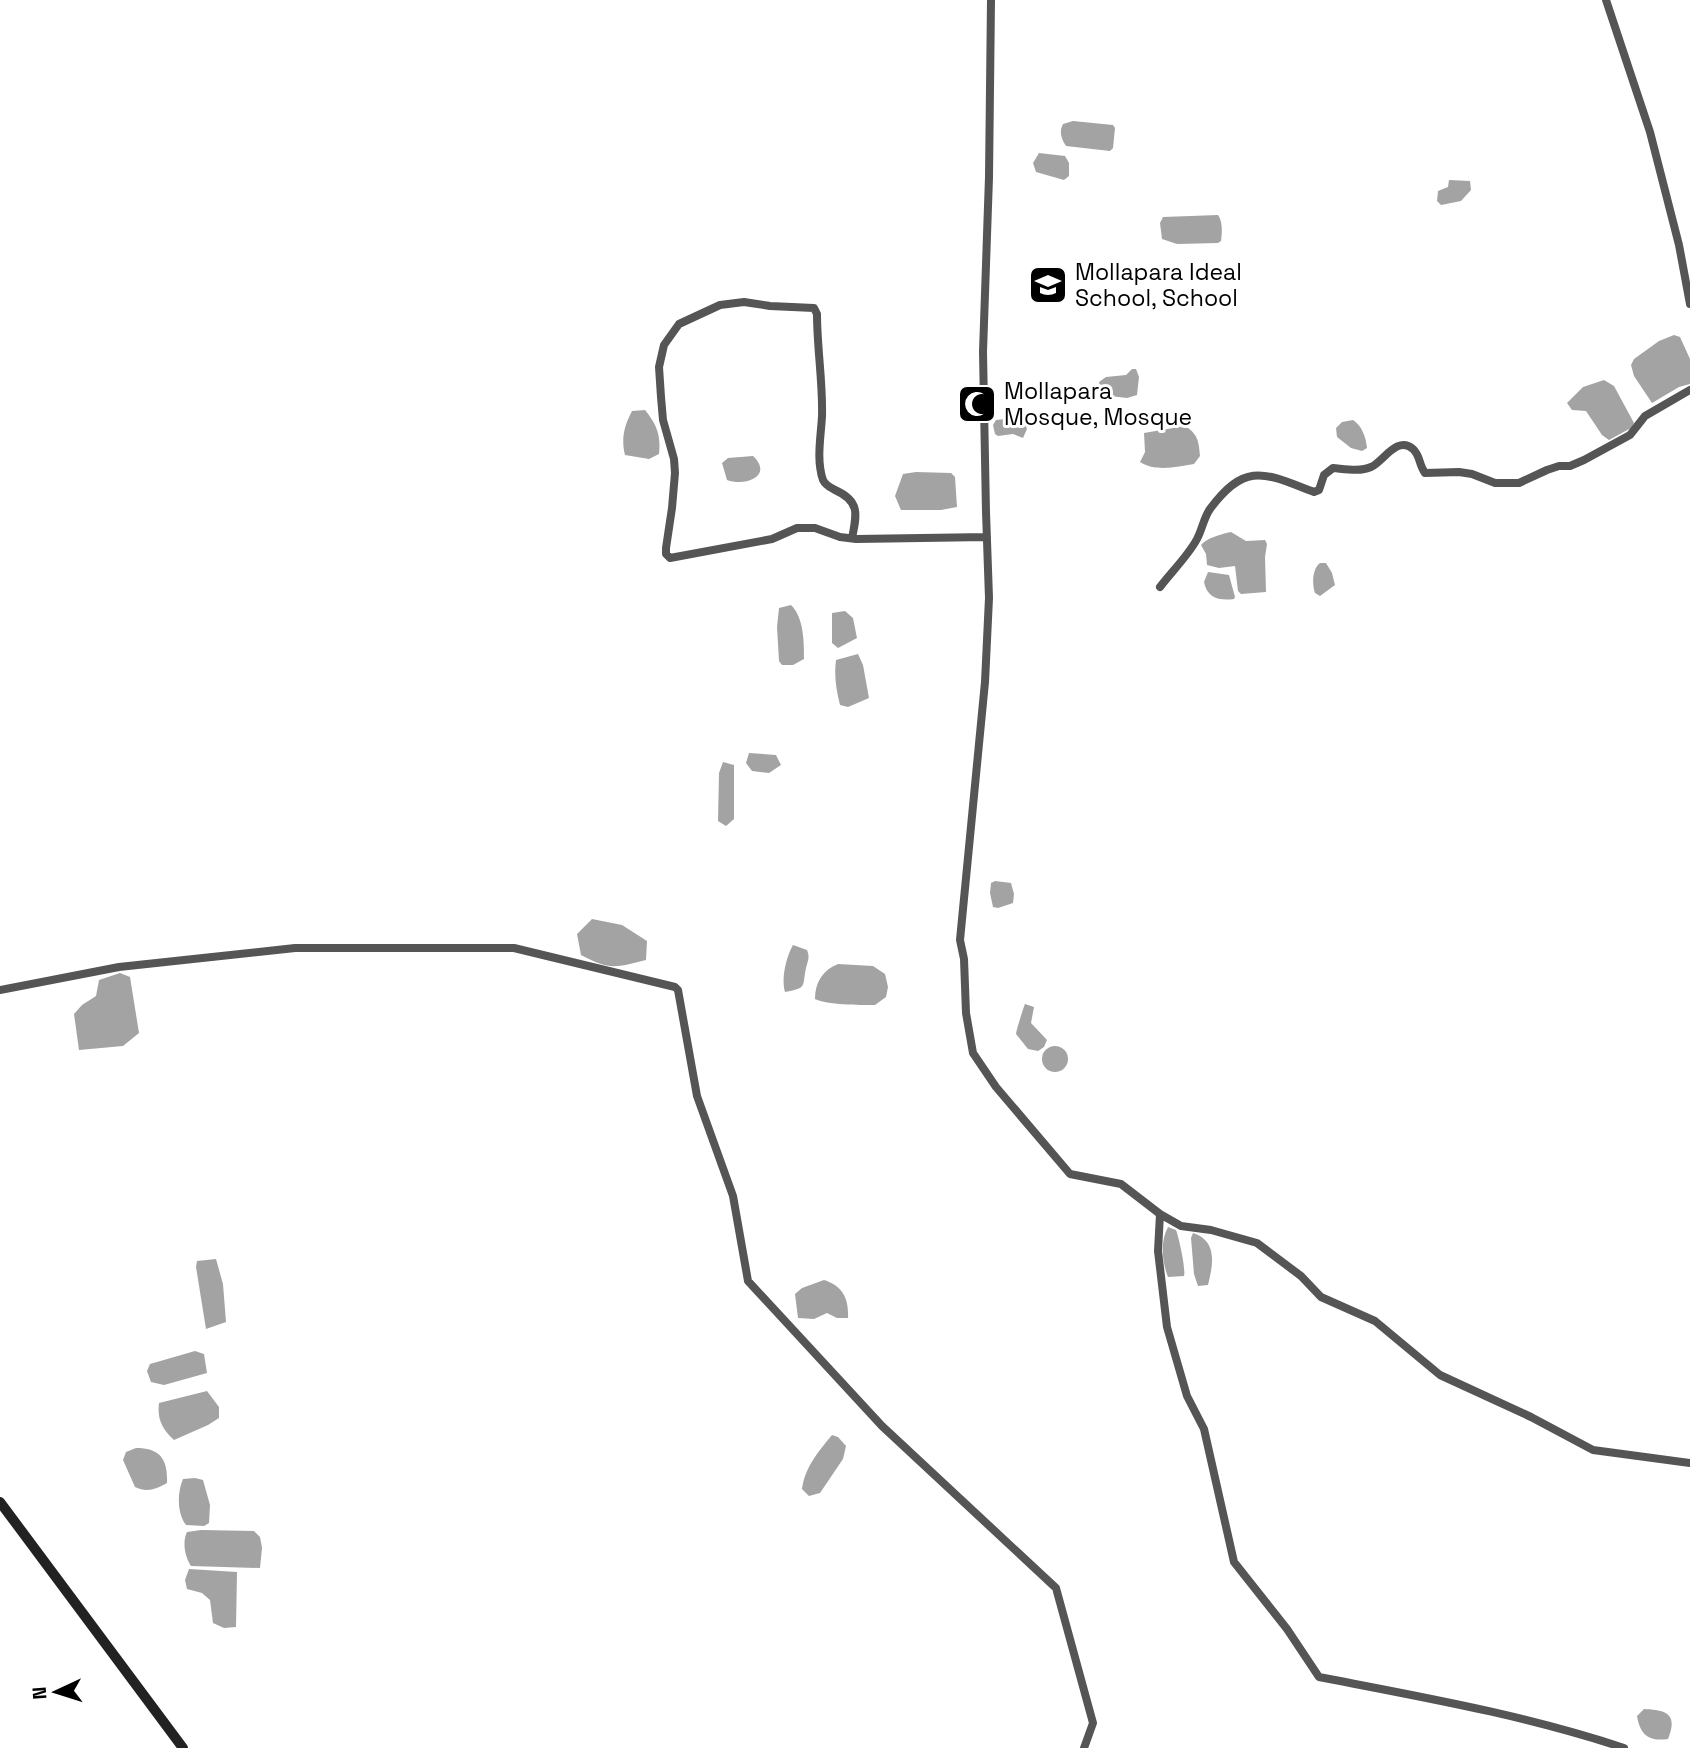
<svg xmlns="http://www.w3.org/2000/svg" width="1690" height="1748" font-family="'Space Grotesk',sans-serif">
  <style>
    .water { fill: #a3a3a3 }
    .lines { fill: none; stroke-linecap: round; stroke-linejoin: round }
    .minor { stroke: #555; stroke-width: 8 }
    .secondary { stroke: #222; stroke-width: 10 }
    .labels { text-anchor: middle; stroke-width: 6; stroke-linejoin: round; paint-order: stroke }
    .poi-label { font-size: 23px; fill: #000; stroke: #fff; text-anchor: start }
  </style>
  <rect width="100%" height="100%" fill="#fff"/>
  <path class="water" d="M1073,121L1113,125L1115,128L1113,148L1110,151L1066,146C1061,139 1059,131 1063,124Z
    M1039,153L1065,156L1069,163V176L1064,180L1036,172L1033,163Z
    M1449,180L1470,181L1471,190L1461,201L1441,205L1437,201L1438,191L1448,187Z
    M1218,215C1223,222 1222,233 1221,241L1218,243L1177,244L1162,239L1160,223L1163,217Z
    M1674,335L1680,337L1690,359V384L1679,387L1652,403L1634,376L1631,365L1634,359L1659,341Z
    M1132,369H1136L1139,377L1137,395L1127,398L1102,395L1099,382L1106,377L1126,375Z
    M1604,380L1614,386L1634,423L1631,428L1609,440L1602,435L1586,411L1572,410L1567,403L1583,387Z
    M645,410C657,425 661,435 659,454L649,459L625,455C621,439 624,426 632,411Z
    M1023,417L1027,429L1023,438L1013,434L998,436L995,434L993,425L996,420Z
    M1353,420C1362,426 1366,437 1367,448L1362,451L1351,448L1337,437L1336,428L1342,422Z
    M1185,426C1198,434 1199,442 1200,456L1194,464C1177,467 1155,472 1140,462L1145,452L1144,433Z
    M753,456C774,476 745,487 727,480L722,463L728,458Z
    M916,472L951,473L955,477L957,507L941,510H901L895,496L903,474Z
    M1231,532L1246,541L1265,540L1267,544L1265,557L1266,592L1241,594L1238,591L1235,566L1219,568L1207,565L1206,554L1201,545C1207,538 1221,534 1231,532Z
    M1320,563H1326L1332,573L1335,585L1320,596L1315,593C1312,585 1312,569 1320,563Z
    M1208,572L1229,575L1235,597L1234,599C1219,601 1207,598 1204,582Z
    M791,605C804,618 804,642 804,659L793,665H782L779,661L777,627L779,608Z
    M845,611L853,618L857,638L838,648L832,643V613Z
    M858,654L863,665L869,698L848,707L840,705C836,689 834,676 836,660Z
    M749,753L776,755L781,765L769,773L752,771L746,763Z
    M723,762L734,765V819L726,826L718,821L719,773Z
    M995,881L1011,883L1014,894L1013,903L998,908L993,907L990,893L991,883Z
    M592,919L622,925L647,941L646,960C615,968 609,970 581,955L577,934Z
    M793,945L807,950C810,958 808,960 806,968C802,986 808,988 785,992C781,979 786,957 793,945Z
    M838,964L873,966L885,974L888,987L886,997L875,1005C859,1005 827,1005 815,999C815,982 823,970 838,964Z
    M120,973L130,977L139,1033L123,1046L79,1050L74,1014L82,1005L96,996L99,980Z
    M1025,1004L1034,1007L1031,1023L1047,1040L1044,1047L1038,1051L1028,1049L1016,1034C1016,1031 1024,1006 1025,1004Z
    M1042 1059a13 13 0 1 1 26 0a13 13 0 1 1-26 0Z
    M1168,1227L1176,1230C1179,1238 1186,1269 1184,1276L1168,1277C1162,1262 1160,1241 1168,1227Z
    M1193,1233C1218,1241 1213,1265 1208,1285L1198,1286L1194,1274L1191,1238Z
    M216,1259L223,1284L226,1322L206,1329L196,1267L197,1261Z
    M824,1280C843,1286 849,1299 848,1318H837L827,1313L814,1319L798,1318L795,1294L802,1288Z
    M195,1351L204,1354L207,1373L164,1385L151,1382L147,1371L150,1364Z
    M207,1391L219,1407V1418L208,1425L174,1440C162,1429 157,1419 159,1403Z
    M832,1435L838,1437L846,1446L843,1459L820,1493L809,1496L802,1489C805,1467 818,1452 832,1435Z
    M136,1448C160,1448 168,1459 167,1483C156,1489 147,1493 135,1487L123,1460L126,1452Z
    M195,1478L203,1480L210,1505L209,1523L204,1526L186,1525C177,1513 177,1493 183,1479Z
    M201,1530L254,1531L260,1537L262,1548L260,1568L191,1566C185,1557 182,1542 187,1532Z
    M189,1569L237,1572L236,1627L224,1628L213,1623L210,1600L202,1593L187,1589L185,1580Z
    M1644,1709C1667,1710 1678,1714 1668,1739C1648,1742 1640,1734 1637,1716Z"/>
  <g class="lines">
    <path class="minor" d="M991,0L989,177L983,352L986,512L989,598L985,682L960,940L964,959L966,1013L973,1053L996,1087L1070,1174L1121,1184L1160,1214L1158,1251L1167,1327L1187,1396L1204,1429L1234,1562L1287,1629L1319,1677C1422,1697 1525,1715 1624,1748
      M1606,0L1650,132L1679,245L1690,304
      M852,538C857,514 860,501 835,490C830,487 826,486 823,480C816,460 821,436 822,416C823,383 817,348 817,314L814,308L770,306L744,302L720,305L679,324L664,345L659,367L661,397L663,420L674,459L675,473L672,508L666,548V554L670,558L772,539L797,528H815L840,537L856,539L987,537
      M1160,587C1172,571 1188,556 1197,539C1202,530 1204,517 1210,509C1246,460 1266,474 1314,492L1319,490L1324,475L1333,468C1345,469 1360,472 1371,467C1383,462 1397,435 1413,449C1420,455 1419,465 1425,473L1459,472L1472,474L1495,483H1519L1547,470L1559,466H1570L1584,460L1630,435L1645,416L1690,390
      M0,990L119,967L295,948H514L675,987L678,990L697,1096L733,1196L748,1281L882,1426L1056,1588L1093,1723L1084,1748
      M1160,1214L1181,1226L1211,1230L1257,1243L1301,1276L1321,1297L1375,1321L1440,1375L1531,1417L1593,1450L1690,1463"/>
    <path class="secondary" d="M0,1502L183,1748"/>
  </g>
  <defs>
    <symbol id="school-square" viewBox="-11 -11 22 22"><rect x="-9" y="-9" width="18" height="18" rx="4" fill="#000" stroke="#fff"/><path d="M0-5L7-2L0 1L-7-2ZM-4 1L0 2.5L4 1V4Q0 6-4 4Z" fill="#fff"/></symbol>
    <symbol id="mosque-square" viewBox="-11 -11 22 22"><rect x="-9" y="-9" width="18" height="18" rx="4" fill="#000" stroke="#fff"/><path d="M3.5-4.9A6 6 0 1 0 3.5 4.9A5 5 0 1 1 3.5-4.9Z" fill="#fff"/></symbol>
  </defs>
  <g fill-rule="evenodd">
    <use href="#school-square" x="1026" y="263" width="44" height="44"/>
    <use href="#mosque-square" x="955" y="382" width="44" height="44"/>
  </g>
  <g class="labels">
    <g class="poi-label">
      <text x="1075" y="280">Mollapara Ideal<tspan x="1075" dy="26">School, School</tspan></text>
      <text x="1004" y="399">Mollapara<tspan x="1004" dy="26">Mosque, Mosque</tspan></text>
    </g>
  </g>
  <g transform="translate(56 1692) rotate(266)" stroke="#ffffff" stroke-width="5" paint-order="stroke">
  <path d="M0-5L12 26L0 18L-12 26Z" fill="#000000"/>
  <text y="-10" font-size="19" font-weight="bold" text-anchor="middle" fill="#000000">N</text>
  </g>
</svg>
